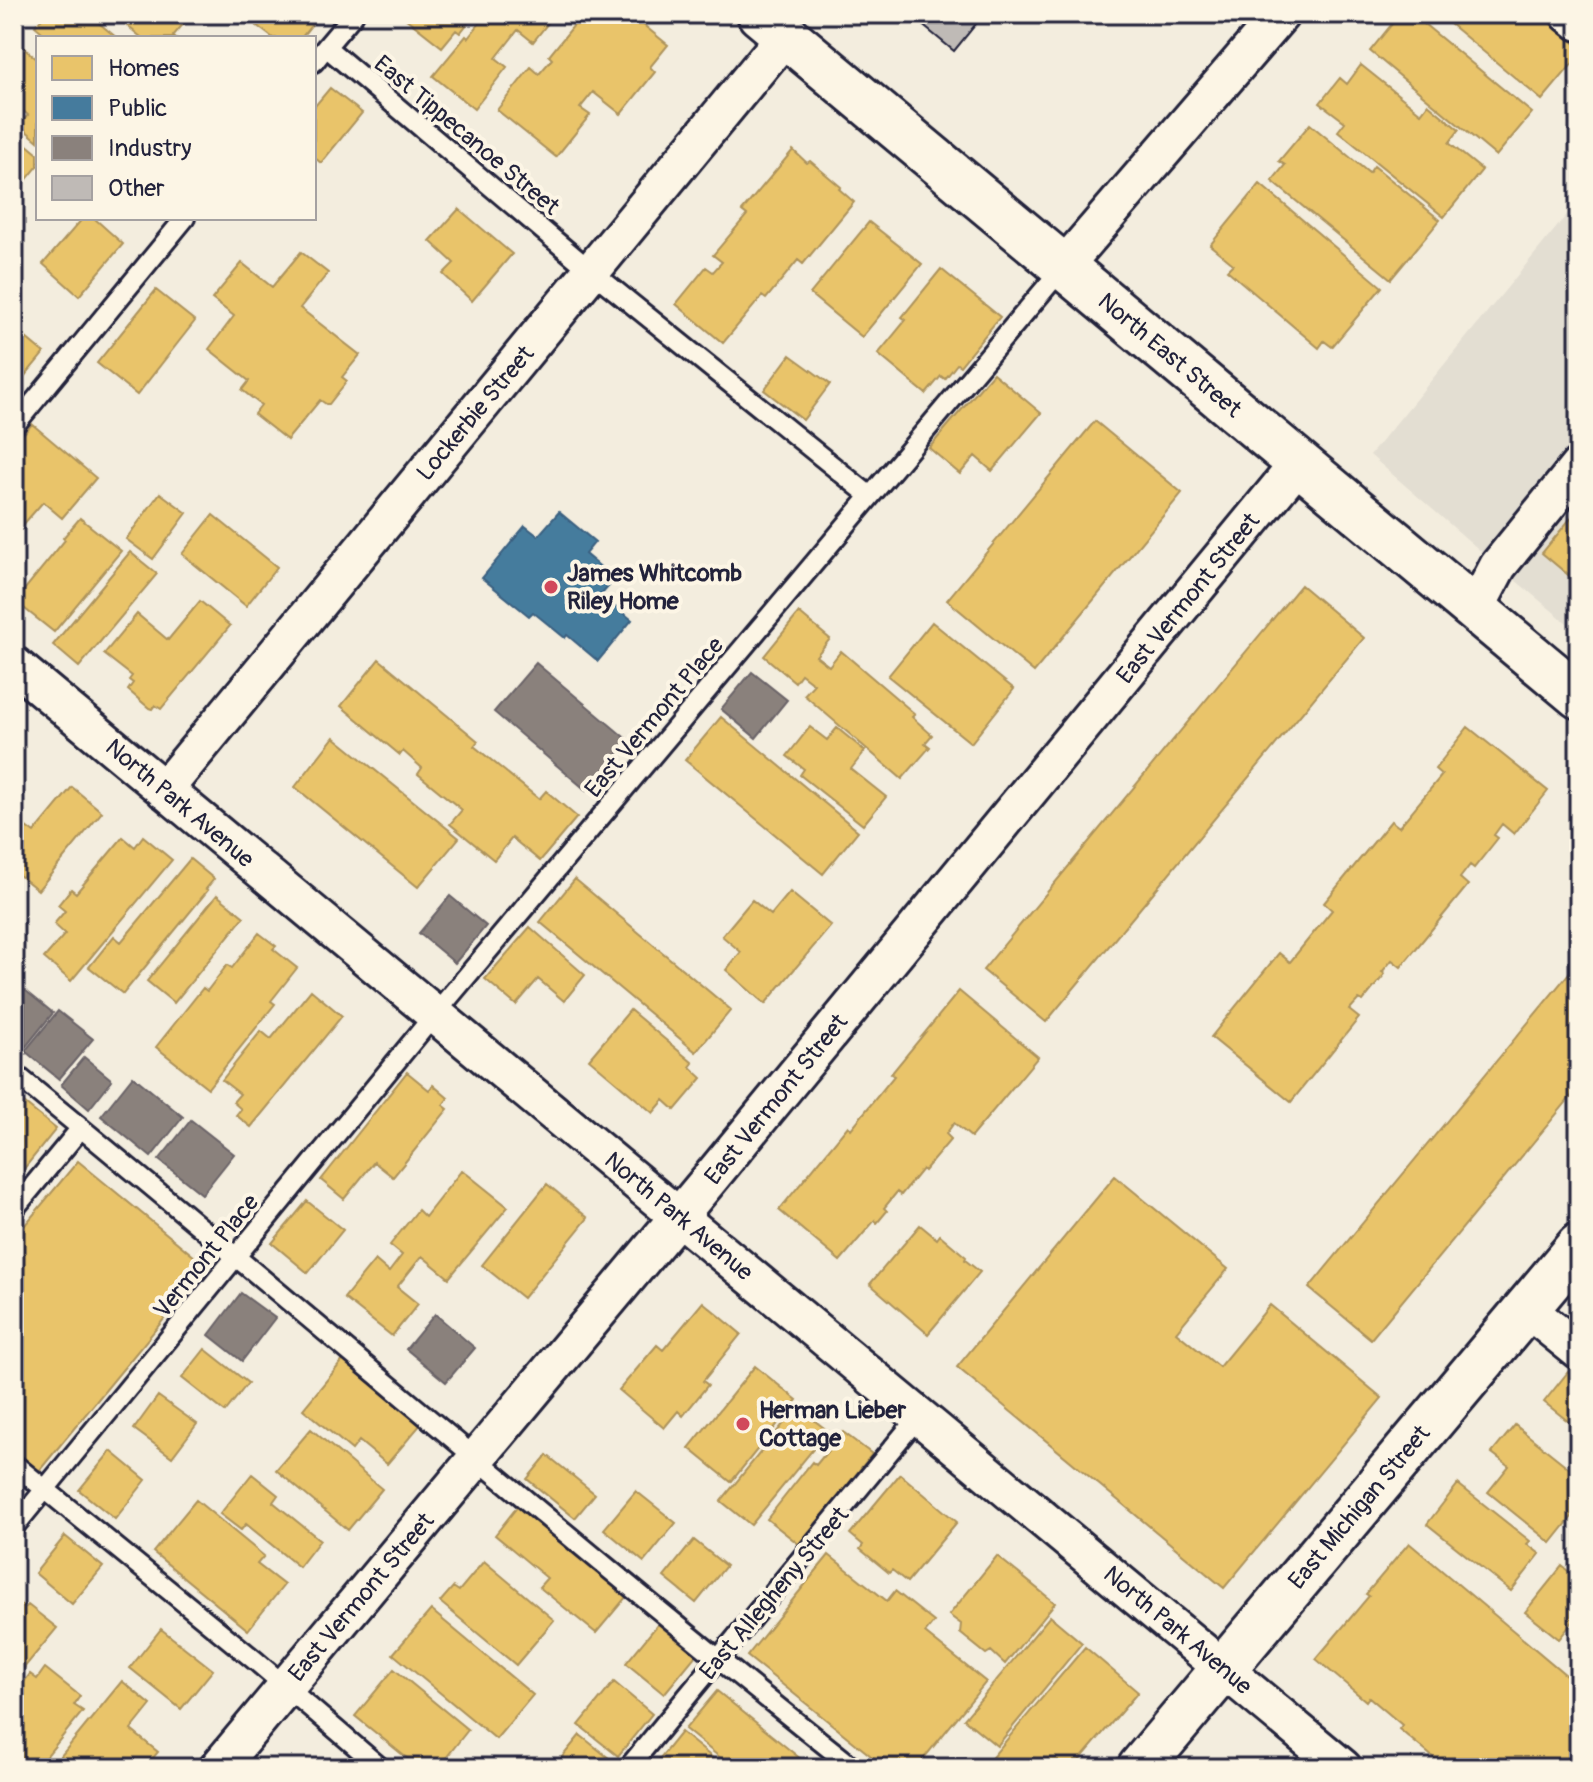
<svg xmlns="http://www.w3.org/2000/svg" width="1593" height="1782" font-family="Pangolin,sans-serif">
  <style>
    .built { fill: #e3ded2 }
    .homes { fill: #e9c46a; stroke: #ad935c; stroke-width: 2 }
    .public { fill: #457b9d; stroke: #3a6080; stroke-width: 2 }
    .industry { fill: #8a817c; stroke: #6b6468; stroke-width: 2 }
    .building { fill: #bfbab6; stroke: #22223b; stroke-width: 2 }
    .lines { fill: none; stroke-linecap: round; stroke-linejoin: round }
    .service-casing { stroke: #22223b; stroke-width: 24 }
    .minor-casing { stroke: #22223b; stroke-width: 42 }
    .secondary-casing { stroke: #22223b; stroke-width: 50 }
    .service { stroke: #fcf5e5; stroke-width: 18 }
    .minor { stroke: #fcf5e5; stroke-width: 36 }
    .secondary { stroke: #fcf5e5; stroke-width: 44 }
    .poi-dot { fill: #d1495b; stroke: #fcf5e5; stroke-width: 3 }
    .labels { text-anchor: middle; stroke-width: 8; stroke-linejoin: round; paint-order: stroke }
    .street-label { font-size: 24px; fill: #22223b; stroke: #fcf5e5 }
    .poi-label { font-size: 24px; font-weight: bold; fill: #22223b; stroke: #fcf5e5; text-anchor: start }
  </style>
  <rect width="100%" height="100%" fill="#f3edde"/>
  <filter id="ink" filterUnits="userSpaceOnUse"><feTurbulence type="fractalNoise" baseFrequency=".0125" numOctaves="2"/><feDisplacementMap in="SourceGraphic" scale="16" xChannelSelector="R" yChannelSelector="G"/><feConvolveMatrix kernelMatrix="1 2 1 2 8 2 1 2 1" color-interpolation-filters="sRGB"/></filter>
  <g filter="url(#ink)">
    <path class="built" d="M1579,200V633L1498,566L1370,455Z"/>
    <path class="homes" d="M45,14H88L117,38H49L35,26Z
      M113,14H192L173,36L175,38H142Z
      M264,14H301L313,23L301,38H273L256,25Z
      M400,14H475L460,33L456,30L442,47Z
      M487,14H555L533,42L518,30L496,58L507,67L474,109L433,76L466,36L468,38Z
      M588,14H630L668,45L650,67L655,72L621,114L593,92L580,108L590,115L556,157L497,110L531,67L539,74L552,59L549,56L582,15L585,18Z
      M1400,14H1412L1532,113L1496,156L1370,51Z
      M1438,14H1540L1579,47V56L1542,100Z
      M19,44L38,60V141L19,125L28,115L14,103V51Z
      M1361,65L1421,113L1428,104L1459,130L1449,143L1482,170L1444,217L1338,131L1345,122L1320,103L1340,78L1347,84Z
      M330,88L362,113L321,163L314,157V107Z
      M1310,124L1369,173L1374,166L1440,220L1391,279L1272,181L1285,165L1279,161Z
      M14,134L38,154V166L14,195Z
      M793,150L807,163L810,161L841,187L839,189L854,202L803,264L798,260L766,299L762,296L723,343L676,304L706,267L713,272L722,262L713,255L747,215L742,211Z
      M1260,184L1382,287L1332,347L1324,341L1319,348L1227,270L1233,264L1210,245Z
      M459,209L512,254L472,301L443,274L454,263L430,241Z
      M83,218H94L123,244L79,296L43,264Z
      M869,222L922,264L862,337L810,294Z
      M301,252L328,273L300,308L360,355L342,377L347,381L329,404H326L320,400L287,440L254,414L261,405L242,390L249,381L209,349L234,316L212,299L242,263L272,287Z
      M941,269L1000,317L960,366L957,364L945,379L941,376L926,394L878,354L906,320L902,317Z
      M156,290L195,321L137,395L97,363Z
      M14,328L44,353L14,389Z
      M790,355L830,384L803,420L764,390Z
      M993,373L1041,413L992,471L975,456L960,474L929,448Z
      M1095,421L1182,493L1034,672L947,600Z
      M32,424L96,478L62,518L43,502L14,535V445Z
      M160,493L187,513L153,559L126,539Z
      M1579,508V584L1542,553Z
      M213,515L277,567L246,606L182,554Z
      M80,518L121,551L54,632L15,601L65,540L63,538Z
      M130,552L157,574L79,667L53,645Z
      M1301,585L1364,638L1046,1022L983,970Z
      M200,601L230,626L161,709L155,705L152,709L149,708L128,690L133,683L129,680L132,676L104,654L137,614L168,640Z
      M799,613L830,639L816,656L829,666L841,651L915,714L912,717L932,735L925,743L930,747L902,779L804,695L814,684L801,674L795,682L764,656Z
      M932,622L1014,689L971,743L888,676Z
      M379,659L478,741L474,746L539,799L546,791L577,817L540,861L512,838L494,860L450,824L462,810L418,774L422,768L403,751L400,755L341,706Z
      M721,717L858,831L823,874L685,760Z
      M810,727L827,740L837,728L865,751L851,769L886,797L863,825L800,775L804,769L787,756Z
      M1468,727L1548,791L1514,834L1502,824L1494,835L1498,838L1474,868L1470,865L1460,878L1468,885L1401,967L1392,960L1382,972L1385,974L1363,1001L1359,999L1349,1010L1359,1018L1291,1102L1211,1037L1279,953L1290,962L1332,910L1324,903L1391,821L1399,827L1442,775L1435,769Z
      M334,737L459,838L418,887L295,787Z
      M72,787L102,812L38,890L14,871V842L26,827L34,833Z
      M143,836L172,860L71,981L44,958L65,934L54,924L65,911L58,905L71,889L76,893L123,837L135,847Z
      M190,859L214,879L206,889L208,890L123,994L89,967L114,936L121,942Z
      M575,879L731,1010L696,1052L540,922Z
      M790,892L831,926L765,1004L726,970L741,952L722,936L752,900L771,915Z
      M217,895L244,917L174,1003L147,981Z
      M530,927L585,975L564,1001L538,979L516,1005L485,979Z
      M259,933L276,946L273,949L297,968L271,1001L275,1004L208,1088L156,1047L203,988L207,991L227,965L232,968Z
      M1579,961V1087L1371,1339L1309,1288Z
      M311,990L342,1016L251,1127L236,1115L241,1109L233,1102L240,1094L222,1080L261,1031L271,1039Z
      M959,991L1038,1057L971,1137L954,1123L946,1134L951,1139L924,1171L922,1169L901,1195L897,1192L884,1208L887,1211L877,1223L875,1220L840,1261L779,1210L848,1126L851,1129L894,1076L891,1074Z
      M630,1010L693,1063L690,1067L702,1078L675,1110L664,1100L653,1113L589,1059Z
      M407,1072L429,1090L433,1085L448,1098L443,1105L448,1109L393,1177L374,1162L344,1199L321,1180Z
      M14,1095L56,1129L23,1170L14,1162Z
      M78,1161L207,1267L39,1471L14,1451V1238Z
      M462,1170L508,1207L449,1278L422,1256L397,1287L418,1304L392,1336L344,1298L375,1260L389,1272L402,1255L390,1245L418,1210L425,1217Z
      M1115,1176L1228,1269L1176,1332L1219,1367L1270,1305L1382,1398L1224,1588L957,1367Z
      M547,1184L588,1218L523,1298L482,1265Z
      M307,1201L343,1230L308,1273L272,1243Z
      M920,1225L937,1239L940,1235L966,1257L965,1260L980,1272L928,1334L870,1284Z
      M703,1302L741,1334L703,1381L708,1385L683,1416L678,1411L664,1428L619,1390L657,1345L663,1350Z
      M205,1349L248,1383L225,1412L182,1378Z
      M344,1359L422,1423L387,1464L359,1441L352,1450L303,1409Z
      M755,1366L797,1400L731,1482L689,1448Z
      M1568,1372L1579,1381V1430L1544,1402Z
      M158,1396L197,1424L172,1457L134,1429Z
      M797,1407L828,1431L751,1525L721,1501Z
      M1515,1425L1579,1476V1508L1551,1543L1488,1492L1509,1466L1492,1453Z
      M311,1429L382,1489L348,1530L276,1470Z
      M843,1432L872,1454L800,1545L767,1519L812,1462L816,1465Z
      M111,1451L146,1480L115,1519L79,1490Z
      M547,1455L595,1494L575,1518L527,1479Z
      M252,1474L278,1495L273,1502L320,1540L299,1567L246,1524L241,1530L220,1514Z
      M900,1474L957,1522L907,1582L892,1570L889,1573L860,1549L863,1545L850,1534Z
      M1458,1484L1530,1541L1527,1544L1540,1554L1511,1591L1427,1524Z
      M636,1491L676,1523L644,1562L604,1529Z
      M196,1500L264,1556L257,1564L284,1585L248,1630L153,1552Z
      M518,1506L627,1596L596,1633L539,1587L547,1578L495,1535Z
      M65,1536L103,1567L72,1604L35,1573Z
      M694,1540L726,1566L696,1603L664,1577Z
      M1409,1543L1579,1686V1768H1446L1399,1729L1402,1725L1369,1697L1366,1701L1316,1659L1369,1596L1366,1594Z
      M829,1555L887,1601L895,1591L934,1622L925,1633L986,1682L916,1768H886L747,1656Z
      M997,1556L1055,1603L1005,1664L991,1651L986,1654L960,1633L961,1624L949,1615Z
      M484,1561L554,1620L516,1665L440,1602L453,1587L459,1591Z
      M1562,1566L1579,1580V1614L1559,1639L1525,1612Z
      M14,1599L25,1608L28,1605L57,1628L14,1680Z
      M431,1610L533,1695L496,1739L393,1654Z
      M1050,1616L1082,1643L997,1746L964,1719Z
      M658,1624L696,1655L664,1694L626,1663Z
      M161,1629L213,1670L181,1709L130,1668Z
      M1085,1647L1138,1692L1073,1768H983Z
      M45,1668L80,1696L74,1705L83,1711L37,1768H32L14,1754V1695L30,1674L37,1679Z
      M394,1669L468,1730L438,1768H419L355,1716Z
      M122,1681L151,1705L131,1730L158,1752L145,1768H51Z
      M614,1682L652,1714L618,1756L579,1725Z
      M717,1691L812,1768H733L685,1729Z
      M681,1732L725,1768H652Z
      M580,1735L610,1759L603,1768H553Z"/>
    <path class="public" d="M559,512L595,542L585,554L615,579L601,595L632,620L598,661L567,635L565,638L533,612L529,616L482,578L525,526L538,536Z"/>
    <path class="industry" d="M536,663L629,741L587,791L494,712Z
      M752,672L787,700L756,738L721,709Z
      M450,896L486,926L455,963L419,933Z
      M20,986L53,1013L23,1050L14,1042V993Z
      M58,1011L93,1039L59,1079L25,1051Z
      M84,1057L112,1080L89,1109L61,1085Z
      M133,1076L183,1117L151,1157L101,1116Z
      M191,1120L234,1154L202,1194L159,1160Z
      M241,1293L275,1318L242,1361L209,1335Z
      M435,1314L475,1348L446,1382L406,1349Z"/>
    <path class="building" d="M917,14H984L954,51L914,18Z"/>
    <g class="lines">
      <defs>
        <path id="service" d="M326,47L354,14
          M314,62L326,47L591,271L870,496
          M14,426L185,218
          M14,1073C296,1303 569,1542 854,1768
          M14,1209L81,1128
          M14,1464L257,1662L381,1768
          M14,1527L435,1014L1064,266
          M628,1768L919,1416"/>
        <path id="minor" d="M1569,14L1579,22
          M1064,266L1281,14
          M1475,610L1498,566L1579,466
          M14,665L1343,1768
          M164,790L786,35
          M1527,1309L1579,1351
          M218,1768L708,1181L1299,463"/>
        <path id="secondary" d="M760,14L1579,696
          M1140,1768L1579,1246"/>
      </defs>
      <use href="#service" class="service-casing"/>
      <use href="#minor" class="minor-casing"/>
      <use href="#secondary" class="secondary-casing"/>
      <use href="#service" class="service"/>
      <use href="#minor" class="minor"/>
      <use href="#secondary" class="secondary"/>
    </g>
  </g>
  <g class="poi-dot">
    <circle cx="551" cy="587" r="8"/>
    <circle cx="743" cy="1424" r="8"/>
  </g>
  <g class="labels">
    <g class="street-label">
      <text transform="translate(467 135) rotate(40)" y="8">East Tippecanoe Street</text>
      <text transform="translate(1170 355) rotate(40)" y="8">North East Street</text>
      <text transform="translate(475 413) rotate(-50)" y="8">Lockerbie Street</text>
      <text transform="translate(1188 598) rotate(-51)" y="8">East Vermont Street</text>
      <text transform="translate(654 717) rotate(-50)" y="8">East Vermont Place</text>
      <text transform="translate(180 803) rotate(40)" y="8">North Park Avenue</text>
      <text transform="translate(776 1099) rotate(-51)" y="8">East Vermont Street</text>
      <text transform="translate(679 1216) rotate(40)" y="8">North Park Avenue</text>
      <text transform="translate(206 1256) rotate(-51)" y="8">Vermont Place</text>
      <text transform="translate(1359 1507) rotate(-50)" y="8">East Michigan Street</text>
      <text transform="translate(774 1593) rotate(-50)" y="8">East Allegheny Street</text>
      <text transform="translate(361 1597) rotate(-50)" y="8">East Vermont Street</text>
      <text transform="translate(1178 1630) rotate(40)" y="8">North Park Avenue</text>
    </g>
    <g class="poi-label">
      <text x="567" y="581">James Whitcomb<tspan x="567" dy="28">Riley Home</tspan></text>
      <text x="759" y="1418">Herman Lieber<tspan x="759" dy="28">Cottage</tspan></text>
    </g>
  </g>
  <rect width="1593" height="1782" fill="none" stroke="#fcf5e5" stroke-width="48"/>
  <rect x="24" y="24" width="1545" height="1734" fill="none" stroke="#22223b" stroke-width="3" filter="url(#ink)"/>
  <rect x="36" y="36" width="280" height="184" fill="#fcf5e5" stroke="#a5a1a1" stroke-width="2"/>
  <rect x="52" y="56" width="40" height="24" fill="#e9c46a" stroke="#a5a1a1" stroke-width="2"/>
  <text x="108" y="76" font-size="24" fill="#22223b">Homes</text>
  <rect x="52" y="96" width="40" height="24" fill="#457b9d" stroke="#a5a1a1" stroke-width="2"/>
  <text x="108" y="116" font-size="24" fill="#22223b">Public</text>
  <rect x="52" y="136" width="40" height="24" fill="#8a817c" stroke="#a5a1a1" stroke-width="2"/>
  <text x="108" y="156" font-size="24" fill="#22223b">Industry</text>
  <rect x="52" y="176" width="40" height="24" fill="#bfbab6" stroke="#a5a1a1" stroke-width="2"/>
  <text x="108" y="196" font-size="24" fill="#22223b">Other</text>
</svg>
